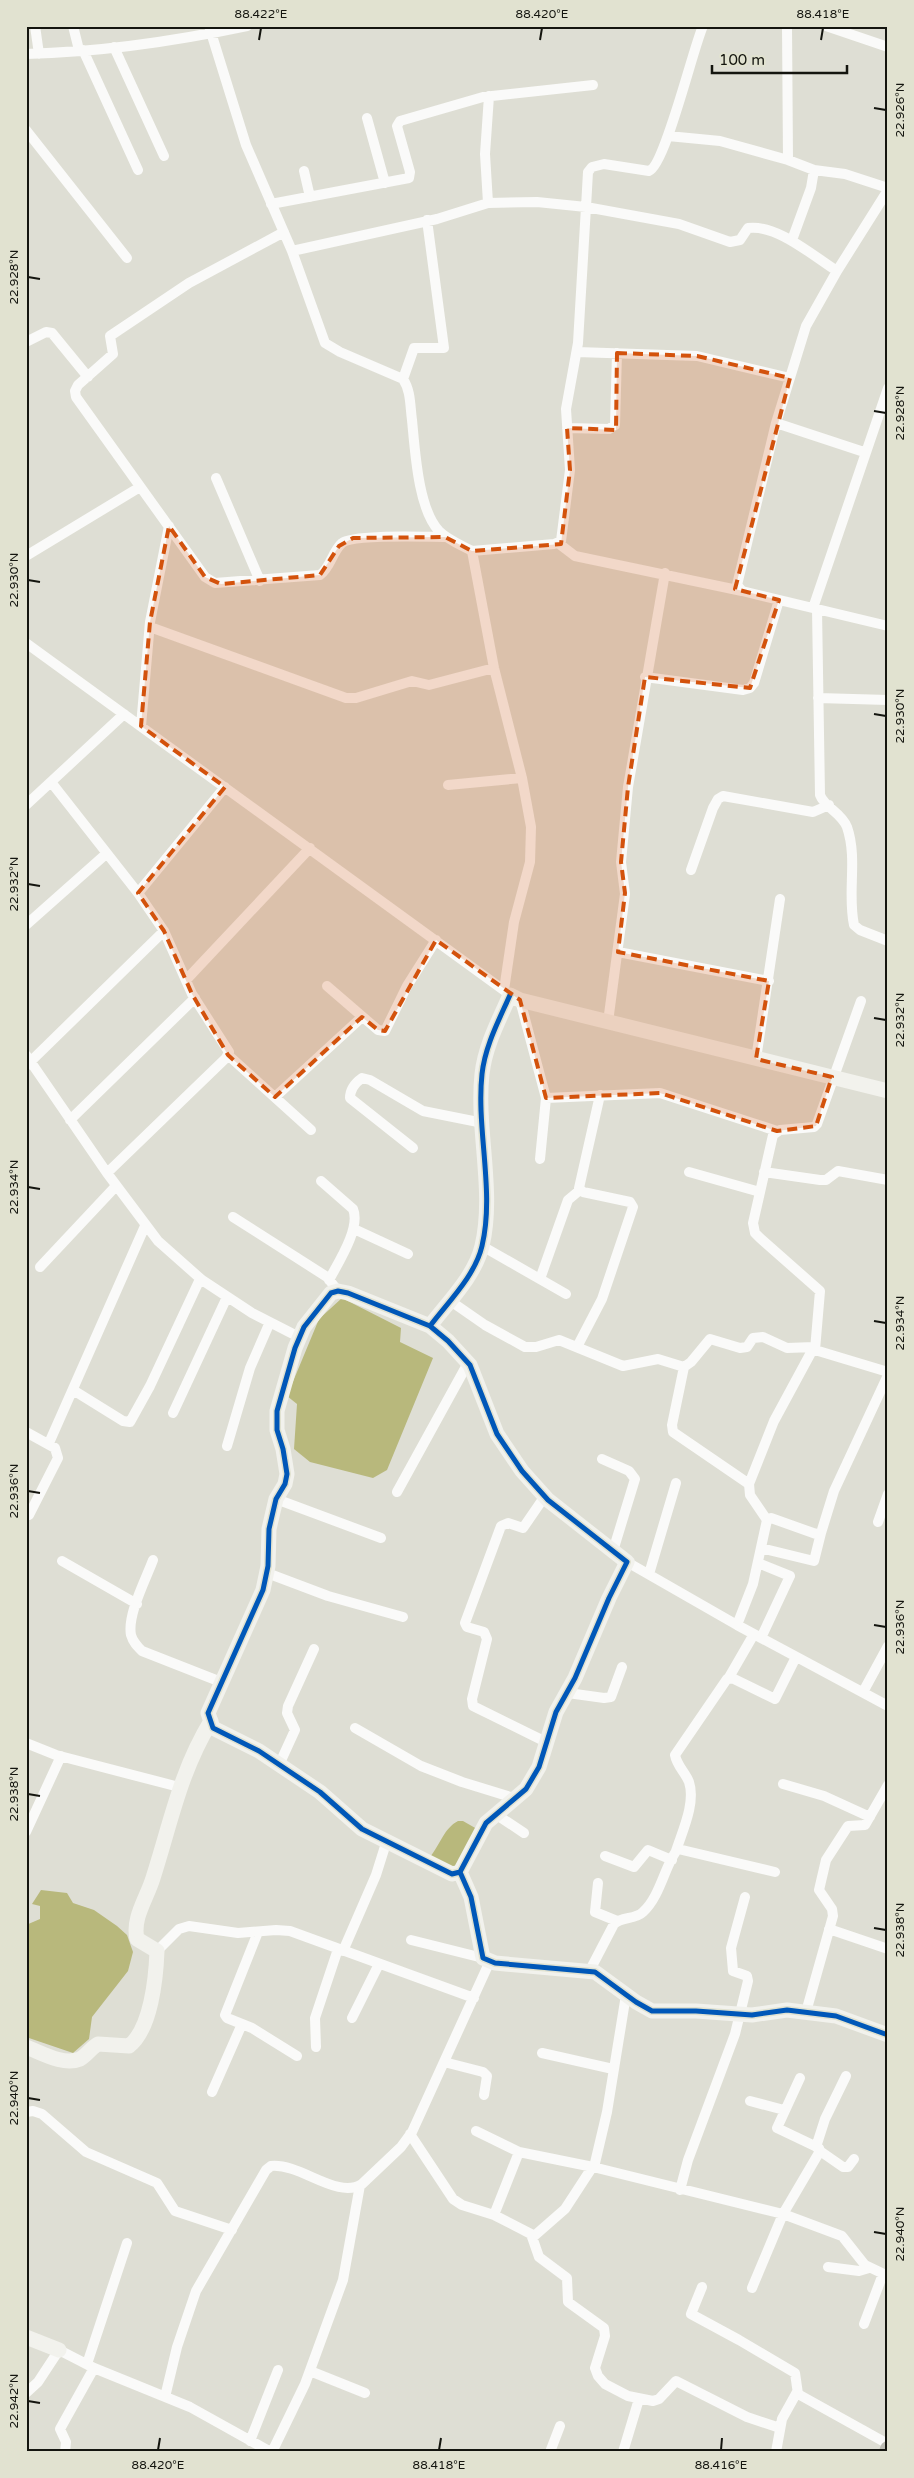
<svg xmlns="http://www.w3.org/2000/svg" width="914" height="2478" font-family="'Varela Round',sans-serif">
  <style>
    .water { fill: #b8b87c }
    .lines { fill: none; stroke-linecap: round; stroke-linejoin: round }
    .street { stroke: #fafaf9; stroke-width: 10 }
    .secondary { stroke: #f2f2ed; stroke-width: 15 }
    .primary { stroke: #bdbdb4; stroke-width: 16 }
    .cycleway-casing { stroke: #e1e2d0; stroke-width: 8 }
    .cycleway { stroke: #0057b8; stroke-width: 5 }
    .marked { fill: #d3520c; fill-opacity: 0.2; stroke: #d3520c; stroke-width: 4; stroke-dasharray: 10 6; stroke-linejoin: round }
    .ticks { fill: none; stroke: #14150f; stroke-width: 2 }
    .neatline { fill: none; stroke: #14150f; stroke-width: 2 }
    .ticks-label { font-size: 12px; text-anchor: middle; fill: #14150f }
  </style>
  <rect width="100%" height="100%" fill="#deded4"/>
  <path class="water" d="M342,1298L401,1328L400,1342L433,1358L387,1470L373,1478L310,1462L294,1449L297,1404L287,1396L319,1319Z
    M458,1821H463L477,1829L453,1870L430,1857C440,1845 444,1828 458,1821Z
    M41,1890L67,1893L73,1903L94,1910L117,1926L127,1935L133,1952L128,1971L92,2017L89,2039L73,2053L26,2037V1925L40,1919V1906L32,1904Z"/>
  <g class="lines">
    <path class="street" d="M35,26L39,54
      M73,26L79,50
      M209,26L246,145L292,251L325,343L340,352L403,379C411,391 410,406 412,420C415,450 418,509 439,531C448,540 461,545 472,551L494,668L522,778L531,827L530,862L514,922L504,990
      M703,26C693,48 665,166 649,171L604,164L592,167L588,172L586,207L679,224L730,242L740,240L748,228C777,224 813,256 837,271
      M787,26L788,160
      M826,26L888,47
      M114,47L164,156
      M83,50L138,170
      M26,54C100,52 176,41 247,26
      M367,118L385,183
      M26,130L127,258
      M668,136L720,141L788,160L814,170L845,174L888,188
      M304,171L310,197
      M888,190L837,271L806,326L776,423L737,585L742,591L888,626
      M488,203L485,154L489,96
      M271,204L409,178L410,172L397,126L400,121L483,97L593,85
      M284,232L189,283L110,336L113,354L78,385L75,391L76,397L205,577L215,583L320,575C331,567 332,552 342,543C353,534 427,537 445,537
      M792,240L811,188L814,170
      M292,251L437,219L488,203L537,202L586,207L578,343L566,409L570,470L561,541L554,544L472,551
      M26,342L46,332L52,333L88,377
      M577,352L697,356L790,378
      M403,379L414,348H444L427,220
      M776,423L864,452
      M567,428L609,429L615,425L617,353
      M216,478L260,581
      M558,543L575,556L742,591
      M26,556L140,487
      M813,608L888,388
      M817,609L820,795C825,808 841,812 847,827C858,859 847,893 854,925L860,930L888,941
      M150,627L346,698H356L412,681L429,685L494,668
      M26,643L509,994
      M645,677L743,690L750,688L754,683L779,600
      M818,698L888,700
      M141,726L150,622L169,526
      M51,782L138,893L164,931L192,994L229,1052L226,1058L107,1173
      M448,785L522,778
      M26,805L124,714
      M691,870L713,808L718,799L723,796L813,812L829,805
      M138,893L225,787
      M26,925L106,854
      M618,952L769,981
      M186,980L310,848
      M327,986L378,1030L385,1031L407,986L436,940
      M520,1000L546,1098L540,1159
      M861,1001L817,1124L814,1127L780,1130L773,1135L753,1223L755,1233L760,1238L820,1291L815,1350L888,1372
      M608,1022L625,894L621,862L628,787L665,573
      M26,1055L107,1173L158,1241L202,1280L252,1313L299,1337
      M228,1055L311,1130
      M756,1059L780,899
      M27,1065L164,931
      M275,1097L362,1017
      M546,1098L660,1093L777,1131
      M70,1120L195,998
      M413,1148L350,1098C350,1090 355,1083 362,1078L370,1080L423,1111L483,1123
      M689,1172L760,1192
      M764,1172L820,1180H826L838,1171L888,1180
      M321,1181L353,1209C361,1228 338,1263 329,1280
      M233,1217L327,1277L338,1291
      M354,1229L408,1254
      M482,1246L566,1294
      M40,1267L116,1186
      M540,1279L568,1200L580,1190
      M449,1300L485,1325L525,1347H536L559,1340L623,1366L658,1359L684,1367L691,1362L710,1339L740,1348L747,1347L753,1338L763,1337L787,1348L814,1347
      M577,1347L602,1299L633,1207L630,1202L583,1192L579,1188L600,1095
      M684,1367L672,1425L673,1432L749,1484
      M73,1390L123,1421L130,1422L150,1386L200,1279
      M173,1413L227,1297
      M26,1432L55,1448L58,1458L29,1515
      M49,1443L145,1226
      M227,1446L250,1368L270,1322
      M602,1459L629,1471L635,1479L613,1551
      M397,1492L468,1363
      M545,1496L523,1528L508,1523L501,1526L465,1623L467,1627L484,1632L487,1639L472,1699L473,1706L546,1742
      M276,1499L381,1538
      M767,1520L750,1495L749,1484L774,1421L814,1347
      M878,1522L888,1494
      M761,1548L814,1561L821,1533
      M153,1560C146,1579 127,1615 131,1635C133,1642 137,1646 142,1651L221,1682
      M62,1561L137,1604
      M627,1562L737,1625L888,1706
      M758,1563L790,1576L761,1638
      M267,1573L328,1596L403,1617
      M649,1574L676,1483
      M737,1625L753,1584L767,1520L771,1518L816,1534L821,1533L834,1491L888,1375
      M728,1679L754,1634
      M863,1692L888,1646
      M568,1693L604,1698L611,1697L622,1667
      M355,1728L421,1766L462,1782L517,1799
      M26,1743L56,1755L179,1787
      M279,1765L295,1730L287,1713L288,1706L314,1649
      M783,1784L824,1796L870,1817
      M497,1815L524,1833
      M26,1832L61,1756
      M676,1851C682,1832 696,1803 689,1782C685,1772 677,1766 675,1755L727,1679L732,1678L775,1699L796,1657
      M605,1856L634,1867L648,1850L672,1860
      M598,1883L595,1912L617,1921
      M829,1929L888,1949
      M258,1932L225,2015L227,2018L252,2028L297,2056
      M411,1940L483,1958
      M157,1951L179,1929L189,1926L238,1933L276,1930L290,1931L474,1998
      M343,1951L376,1875L387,1840
      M589,1972L614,1924C622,1916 635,1920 643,1912C661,1896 666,1861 678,1849L775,1872
      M806,2012L833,1916L832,1909L819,1890L826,1860L848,1826L865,1825L888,1785
      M352,2018L379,1964
      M316,2047L315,2018L338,1949
      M542,2053L613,2069
      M444,2062L483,2072L487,2076L484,2095
      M212,2092L242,2024
      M750,2101L784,2110
      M26,2112L33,2111L42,2114L86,2152L157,2183L175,2211L232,2230
      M476,2131L519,2152L593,2167L783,2214L842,2236L865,2265L888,2276
      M410,2134L453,2199L462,2205L494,2215L531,2234L539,2257L567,2278L568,2302L604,2328L605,2336L595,2368L598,2376L605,2384L628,2396L653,2401L659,2399L676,2381L747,2417L780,2428
      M816,2147L825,2119L846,2076
      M820,2151L843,2167H848L854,2159
      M680,2190L688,2160L735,2034L748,1981L747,1976L733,1971L731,1948L745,1897
      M494,2215L519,2152
      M533,2237L565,2209L595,2163L607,2112L626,1995
      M828,2267L859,2271L869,2268
      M702,2287L691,2314L739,2340L795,2373L798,2394L888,2444
      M752,2288L783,2214L820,2151L819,2148L777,2128L800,2078
      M864,2324L883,2274
      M87,2364L127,2243
      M310,2371L365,2393
      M26,2393L38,2382L59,2350L94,2368L190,2407L271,2452
      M165,2397L177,2347L196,2291L266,2170L271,2166C301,2163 337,2200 362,2184L401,2147L412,2132L490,1961
      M250,2441L278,2370
      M65,2452L66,2442L60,2429L94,2368
      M272,2452L305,2384L343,2280L360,2185
      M550,2452L560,2426
      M623,2452L639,2399
      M776,2452L782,2419L797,2392"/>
    <path class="secondary" d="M430,1326L448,1341L470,1365L497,1434L522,1471L548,1500L627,1562L609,1598L575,1678L556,1712L539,1767L526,1789L486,1823L460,1872L471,1897L483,1958L495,1963L595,1972L636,2002L652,2011H696L752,2015L787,2010L836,2016L888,2035
      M460,1872L452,1874L362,1829L320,1792L259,1751L213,1728L208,1713L263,1590L268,1566L269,1529L276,1499L285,1484L287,1474L283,1449L277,1430V1411L295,1348L304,1327L331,1293L338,1291L348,1293L430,1326C448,1302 475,1276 482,1246C495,1192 476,1129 482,1074C485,1046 499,1020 510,995L520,1000L888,1091
      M26,2047C42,2053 63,2066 80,2059C87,2055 91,2048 98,2044L129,2046C151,2029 156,1978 157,1951L137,1939C132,1918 147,1898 153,1878C171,1822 180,1772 211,1721
      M26,2337L59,2350"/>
    <path class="primary" d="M887,2452L888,2449"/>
    <defs>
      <path id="cycleway" d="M430,1326L448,1341L470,1365L497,1434L522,1471L548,1500L627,1562L609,1598L575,1678L556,1712L539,1767L526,1789L486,1823L460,1872L471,1897L483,1958L495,1963L595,1972L636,2002L652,2011H696L752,2015L787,2010L836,2016L888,2035
        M460,1872L452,1874L362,1829L320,1792L259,1751L213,1728L208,1713L263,1590L268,1566L269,1529L276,1499L285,1484L287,1474L283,1449L277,1430V1411L295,1348L304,1327L331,1293L338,1291L348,1293L430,1326C448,1302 475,1276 482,1246C495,1192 476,1129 482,1074C485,1046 499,1020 510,995"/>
    </defs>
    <use href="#cycleway" class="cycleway-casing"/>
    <use href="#cycleway" class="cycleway"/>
  </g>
  <path class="marked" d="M617,353L697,356L790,378L735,589L779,600L750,688L645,677L628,787L621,862L625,893L618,952L769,981L756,1059L832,1077L816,1126L777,1131L660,1093L546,1098L520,1000L436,940L385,1031L378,1030L362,1017L275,1097L228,1055L192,994L164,931L138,893L225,787L141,726L150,622L169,526L205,577L221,584L320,575L339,546L353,538L445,537L472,551L561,544L570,470L567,428L616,430Z"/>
  <path class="ticks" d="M259,40L261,28M540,40L542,28M821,40L823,28M874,108L886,110M28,277L40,279M874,411L886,413M28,580L40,582M874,714L886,716M28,884L40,886M874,1018L886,1020M28,1187L40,1189M874,1321L886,1323M28,1491L40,1493M874,1625L886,1627M28,1794L40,1796M874,1928L886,1930M28,2098L40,2100M874,2232L886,2234M28,2401L40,2403M158,2450L160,2438M439,2450L441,2438M721,2450L722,2438"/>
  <rect width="914" height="2478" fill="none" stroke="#e1e2d0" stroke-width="55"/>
  <path d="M712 65v8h135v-8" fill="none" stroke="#14150f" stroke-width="2.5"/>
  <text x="719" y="65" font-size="15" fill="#14150f" stroke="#e1e2d0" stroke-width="4" paint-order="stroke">100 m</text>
  <rect x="28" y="28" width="858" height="2422" class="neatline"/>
  <g class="ticks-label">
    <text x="261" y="18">88.422°E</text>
    <text x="542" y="18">88.420°E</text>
    <text x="823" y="18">88.418°E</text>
    <text transform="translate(900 110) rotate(-90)" y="4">22.926°N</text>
    <text transform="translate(14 277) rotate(-90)" y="4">22.928°N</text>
    <text transform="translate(900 413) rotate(-90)" y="4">22.928°N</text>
    <text transform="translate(14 580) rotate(-90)" y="4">22.930°N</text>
    <text transform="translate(900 716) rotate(-90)" y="4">22.930°N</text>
    <text transform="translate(14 884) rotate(-90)" y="4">22.932°N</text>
    <text transform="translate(900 1020) rotate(-90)" y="4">22.932°N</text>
    <text transform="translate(14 1187) rotate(-90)" y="4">22.934°N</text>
    <text transform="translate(900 1323) rotate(-90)" y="4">22.934°N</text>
    <text transform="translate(14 1491) rotate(-90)" y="4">22.936°N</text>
    <text transform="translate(900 1627) rotate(-90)" y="4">22.936°N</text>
    <text transform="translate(14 1794) rotate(-90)" y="4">22.938°N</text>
    <text transform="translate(900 1930) rotate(-90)" y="4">22.938°N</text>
    <text transform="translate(14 2098) rotate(-90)" y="4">22.940°N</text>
    <text transform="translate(900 2234) rotate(-90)" y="4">22.940°N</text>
    <text transform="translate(14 2401) rotate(-90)" y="4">22.942°N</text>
    <text x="158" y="2469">88.420°E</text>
    <text x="439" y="2469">88.418°E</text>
    <text x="721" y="2469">88.416°E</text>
  </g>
</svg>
